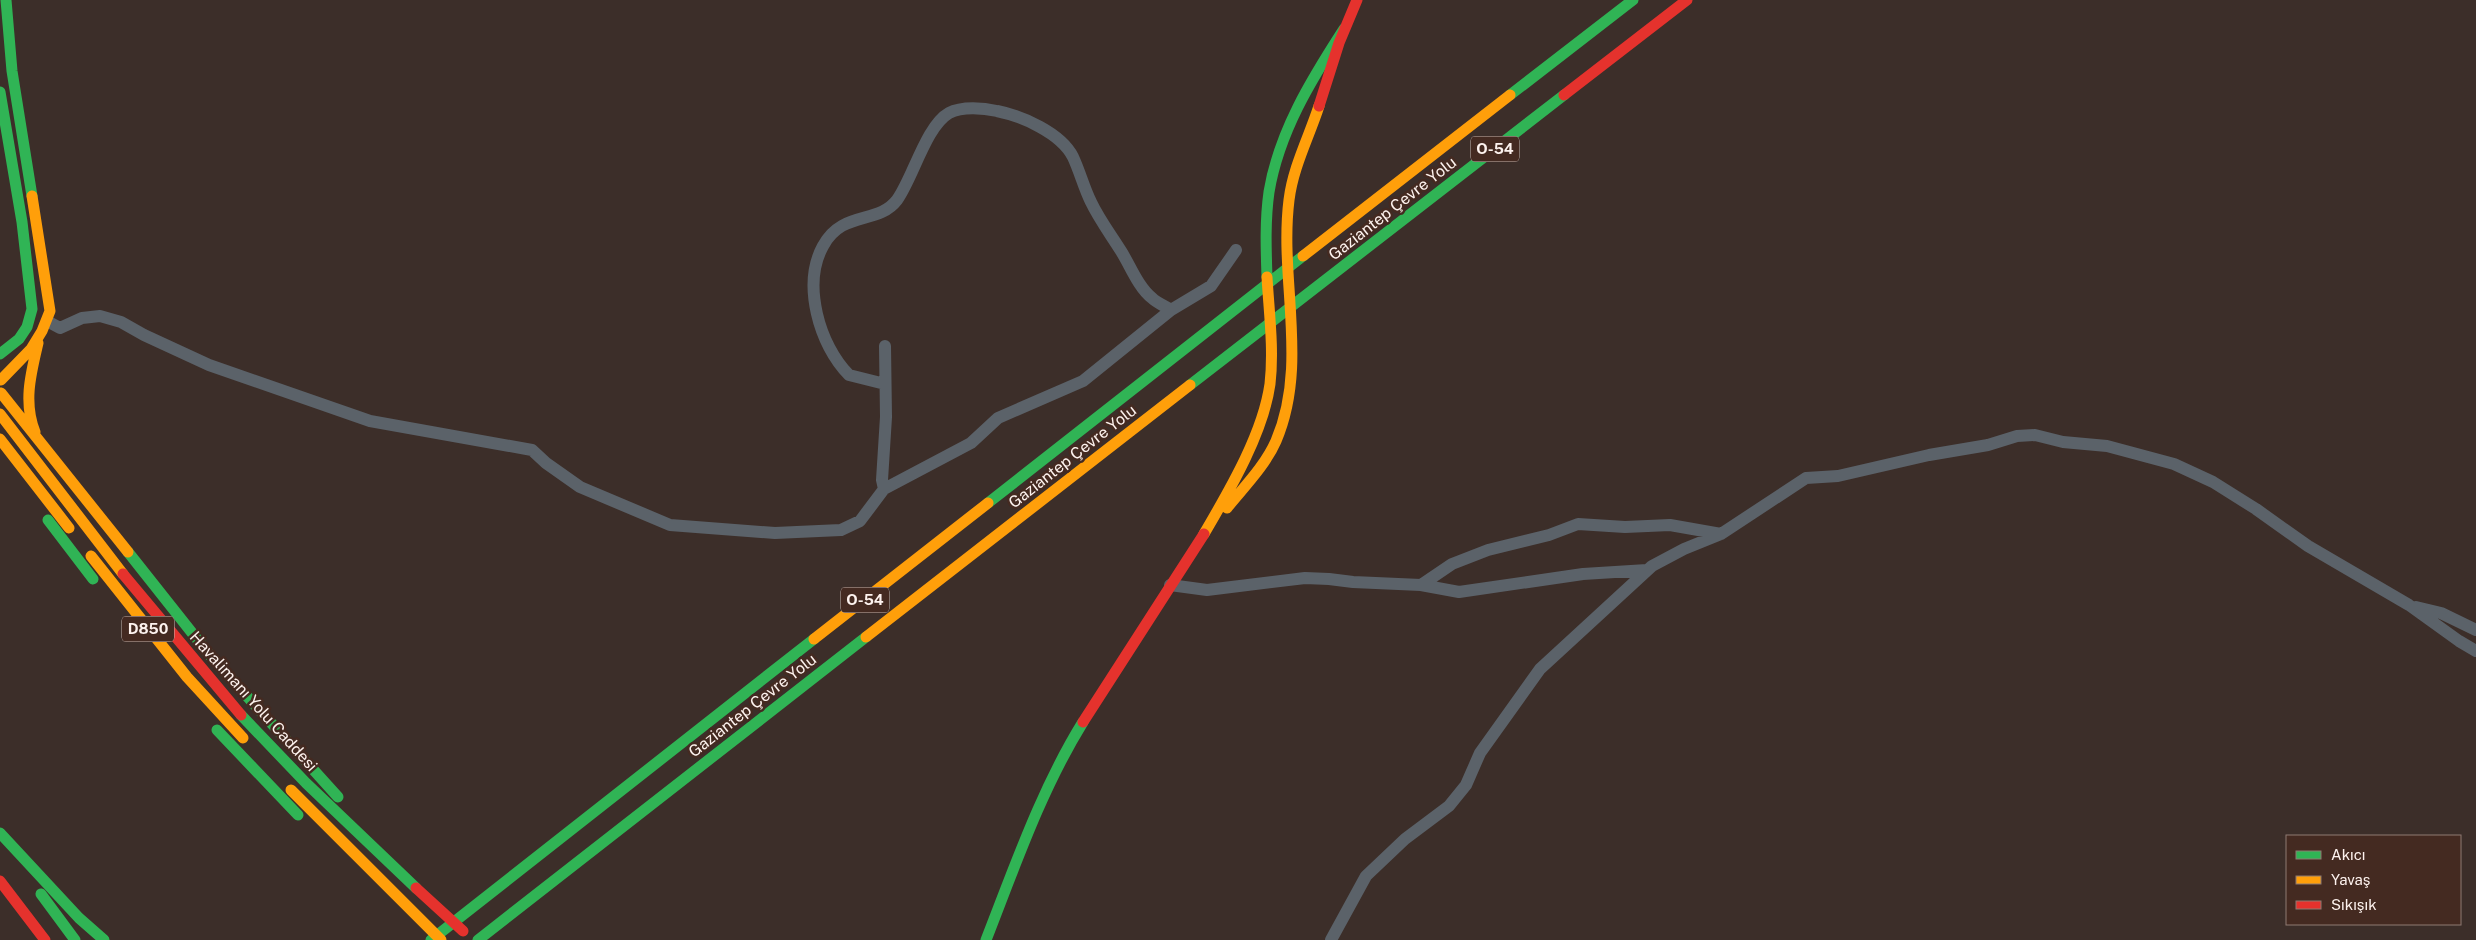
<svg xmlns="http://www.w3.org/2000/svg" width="2476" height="940" font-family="'Public Sans',sans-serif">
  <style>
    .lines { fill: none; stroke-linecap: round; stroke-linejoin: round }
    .street { stroke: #5b6269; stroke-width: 12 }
    .fast { stroke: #30b455; stroke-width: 11 }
    .slow { stroke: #ff9f0a; stroke-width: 11 }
    .jam { stroke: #e5322d; stroke-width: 11 }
    .labels { text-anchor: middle; stroke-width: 5; stroke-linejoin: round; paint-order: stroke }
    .shield { fill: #442a21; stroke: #c6b6b0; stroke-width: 1 }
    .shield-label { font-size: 15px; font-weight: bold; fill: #fdf2ee }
    .street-label { font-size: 16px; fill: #fdf2ee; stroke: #442a21 }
  </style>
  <rect width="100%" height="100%" fill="#3c2e29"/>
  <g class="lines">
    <path class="street" d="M47,321L60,328L82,318L100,316L121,322L144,335L209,365L370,421L532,450L546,463L580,487L670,525L775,533L841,530L860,521L884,489L971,443L998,418L1083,381L1171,310L1211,286L1236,250
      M885,384L849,375C819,345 802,284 823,246C842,210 878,225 897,200C913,178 926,126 949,113C962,106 984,108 997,111C1022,116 1061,133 1073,157C1080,172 1084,188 1091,202C1099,219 1111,235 1121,251C1130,265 1138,287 1152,298C1157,303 1165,306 1171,310
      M884,489L882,480L886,417L885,346
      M1170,585L1207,590L1305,578L1329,579L1353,582L1421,585L1459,592L1583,574L1647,570
      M1421,585L1452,564L1488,550L1549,535L1578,524L1625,527L1670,525L1721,534
      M2416,607L2441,613L2476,630
      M1331,940L1366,876L1405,839L1449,806L1466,785L1480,753L1540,669L1652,566L1684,549L1721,534L1806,478L1838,476L1929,455L1988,445L2017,436L2035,435L2063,442L2107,446L2174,464L2213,482L2256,509L2308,546L2409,605L2459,641L2476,651"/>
    <path class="fast" d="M6,0L12,71L32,196
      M0,92L22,222L32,309L27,327L19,339L0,354
      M1510,95L1633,0
      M1267,277C1266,249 1265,220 1269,192C1279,132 1311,80 1344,29
      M1190,385L1564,95
      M988,503L1303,256
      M48,520L93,579
      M128,552L208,653L338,797
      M241,715L306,783L416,888
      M217,730L298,815
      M0,833L79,918L104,940
      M41,894L75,940
      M431,940L814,639
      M478,940L866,637
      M986,940C1015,866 1041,790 1083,722"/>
    <path class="slow" d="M1303,256L1510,95
      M1,380L31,349L42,331L50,311L32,196
      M1,393L128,552
      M0,414L123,574
      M35,432C23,402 31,373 38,343
      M0,439L69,528
      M1227,508C1244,487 1265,466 1276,441C1309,364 1279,280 1289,200C1293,167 1309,137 1319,106
      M1204,534C1229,491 1263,434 1270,384C1274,349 1269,312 1267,277
      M91,556L187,677L243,738
      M866,637L1190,385
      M814,639L988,503
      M291,790L441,940"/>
    <path class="jam" d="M1564,95L1687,0
      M1319,106L1339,43L1357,0
      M123,574L241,715
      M1083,722L1204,534
      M0,881L45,940
      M416,888L463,931"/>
  </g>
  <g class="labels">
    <g class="shield">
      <rect x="1471" y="136.5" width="48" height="25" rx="4"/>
      <rect x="841" y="587.5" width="48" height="25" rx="4"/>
      <rect x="122" y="616.5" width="52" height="25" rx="4"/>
    </g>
    <g class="shield-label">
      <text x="1495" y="154">O-54</text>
      <text x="865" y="605">O-54</text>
      <text x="148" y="634">D850</text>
    </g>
    <g class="street-label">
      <text transform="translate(1392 208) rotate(-38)" y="6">Gaziantep Çevre Yolu</text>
      <text transform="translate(1072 456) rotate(-38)" y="6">Gaziantep Çevre Yolu</text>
      <text transform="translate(254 701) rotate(48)" y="6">Havalimanı Yolu Caddesi</text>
      <text transform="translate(752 705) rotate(-38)" y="6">Gaziantep Çevre Yolu</text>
    </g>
  </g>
  <rect x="2286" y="835" width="175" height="90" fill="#442a21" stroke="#8e7a73"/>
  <rect x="2296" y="851" width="25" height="8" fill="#30b455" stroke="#8e7a73"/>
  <text x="2331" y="860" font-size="15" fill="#fdf2ee">Akıcı</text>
  <rect x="2296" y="876" width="25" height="8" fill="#ff9f0a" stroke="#8e7a73"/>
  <text x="2331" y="885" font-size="15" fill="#fdf2ee">Yavaş</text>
  <rect x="2296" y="901" width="25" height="8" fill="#e5322d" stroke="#8e7a73"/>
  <text x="2331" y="910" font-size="15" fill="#fdf2ee">Sıkışık</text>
</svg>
